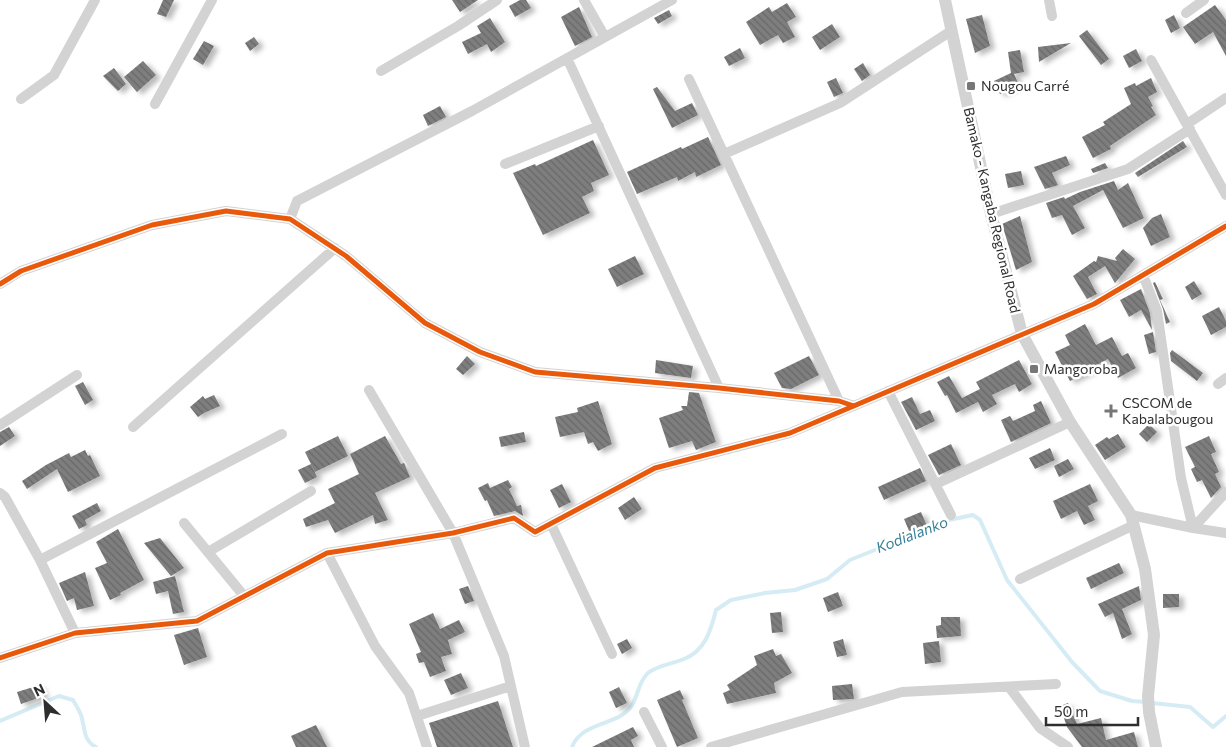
<svg xmlns="http://www.w3.org/2000/svg" width="1226" height="747" font-family="Commissioner,sans-serif">
  <style>
    .lines { fill: none; stroke-linecap: round; stroke-linejoin: round }
    .stream { stroke: #d6ecf4; stroke-width: 4 }
    .building { fill: url(#building-back-hatch); filter: url(#shadow) }
    .minor { stroke: #d3d3d3; stroke-width: 10 }
    .tertiary { stroke: #d3d3d3; stroke-width: 12 }
    .cycleway-casing { stroke: #fff; stroke-width: 8 }
    .cycleway { stroke: #e8590c; stroke-width: 5 }
    .poi-dot { fill: #777; stroke: #fff; stroke-width: 2 }
    .labels { text-anchor: middle; stroke-width: 5; stroke-linejoin: round; paint-order: stroke }
    .poi-label { font-size: 14px; fill: #2e2e2e; stroke: #fff; text-anchor: start }
    .street-label { font-size: 14px; fill: #2e2e2e; stroke: #fff }
    .water-label { font-size: 15px; font-style: italic; fill: #357f97; stroke: #fff }
  </style>
  <defs>
    <pattern id="building-back-hatch" width="6" height="6" patternUnits="userSpaceOnUse" patternTransform="scale(1.25)"><rect width="6" height="6" fill="#7e7e7e"/><path d="M-1 5l2 2M0 0l6 6M5-1l2 2" fill="none" stroke="#686868"/></pattern>
    <filter id="shadow"><feDropShadow dx="5" dy="3" stdDeviation="2.5" flood-color="#0004"/></filter>
  </defs>
  <rect width="100%" height="100%" fill="#fff"/>
  <g class="lines">
    <path class="stream" d="M1152,703L1190,707L1213,727L1226,716
      M0,721L59,696L73,700C76,705 79,710 81,715C85,727 83,741 96,747
      M572,747C580,726 606,725 622,715C639,705 636,683 648,673C658,665 672,664 684,659C705,651 711,630 716,610L731,600L765,593L795,590L827,579L850,560L949,520L973,515L980,520L1007,580L1072,662L1100,691L1132,701L1145,702"/>
  </g>
  <path class="building" d="M163,0H174L166,17L157,14Z
    M452,0H478L460,12Z
    M520,0H526L531,8L515,17L509,6Z
    M787,3L796,17L787,22L795,37L783,43L778,35L760,45L746,22L769,7L772,12Z
    M1215,5L1226,20V56L1213,32L1195,44L1183,27Z
    M579,7L592,37L575,46L561,17Z
    M669,10L672,16L658,24L654,18Z
    M982,15L990,46L975,53L966,19Z
    M1174,15L1180,28L1171,33L1165,20Z
    M490,18L505,42L491,52L487,44L468,54L462,42L481,33L477,26Z
    M832,24L840,37L820,50L812,37Z
    M1087,30L1109,59L1101,65L1079,36Z
    M254,37L259,44L250,51L245,43Z
    M204,41L214,46L203,65L193,59Z
    M1071,43L1039,62L1038,47Z
    M740,48L745,58L729,66L724,57Z
    M1136,49L1142,61L1129,68L1123,56Z
    M1020,50L1024,72L1014,74L1019,85L1000,94L994,81L1011,73L1008,52Z
    M143,61L156,75L137,92L124,77Z
    M863,63L870,75L862,81L854,69Z
    M114,68L126,84L118,91L103,76Z
    M836,78L843,93L834,97L827,82Z
    M1151,78L1157,92L1148,97L1153,106L1151,107L1156,115L1110,146L1111,149L1093,158L1082,137L1105,125L1103,122L1131,104L1124,88L1135,83L1136,86Z
    M657,87L675,111L692,103L698,115L672,128L653,89Z
    M440,106L446,117L428,126L423,115Z
    M708,137L721,165L696,177L695,172L678,181L677,177L637,194L627,172L681,147L682,149Z
    M593,140L609,175L591,183L594,191L582,197L590,213L543,235L513,173L535,164L536,166Z
    M1183,141L1187,147L1138,177L1135,173Z
    M1066,156L1070,165L1052,173L1058,185L1045,189L1034,167Z
    M1105,163L1108,168L1093,173L1091,169Z
    M1021,171L1024,185L1008,188L1005,174Z
    M1114,181L1118,190L1128,183L1144,218L1123,228L1103,190L1073,206L1085,228L1072,235L1062,215L1052,218L1046,203L1064,197L1065,199L1080,192Z
    M1161,214L1170,237L1151,246L1143,228L1152,218Z
    M1020,216L1032,262L1016,270L1002,224Z
    M1123,249L1135,259L1115,283L1105,266L1088,277L1097,294L1087,299L1073,276L1094,261L1096,262L1098,256L1117,261L1115,258Z
    M635,256L644,274L617,287L608,269Z
    M1194,281L1202,294L1192,300L1185,287Z
    M1155,282L1163,299L1160,300L1170,322L1166,324L1163,309L1153,283Z
    M1141,289L1150,313L1152,330L1141,310L1129,317L1120,300Z
    M1219,307L1226,321V327L1211,335L1202,316Z
    M1085,324L1096,345L1112,337L1122,356L1128,353L1136,368L1118,378L1108,359L1091,368L1092,370L1070,381L1055,352L1070,345L1065,335Z
    M1153,332L1156,352L1149,354L1144,335Z
    M1172,350L1203,373L1197,381L1171,361L1170,353Z
    M467,356L475,364L463,375L456,369Z
    M809,356L819,375L791,389L782,388L774,373Z
    M656,360L693,366L691,378L655,373Z
    M1019,360L1032,384L1019,392L1015,384L992,395L997,404L983,412L978,402L956,413L947,395L945,396L937,382L949,376L962,398L980,389L976,382Z
    M83,382L93,400L85,405L75,386Z
    M689,392L699,393L716,442L696,450L692,441L669,448L659,418L683,410L681,406H687Z
    M214,395L220,406L204,413L198,417L190,407L203,396L205,399Z
    M912,397L920,414L930,410L935,421L916,430L901,402Z
    M598,401L612,444L598,451L593,442L588,444L584,432L560,437L555,417L578,412L577,408Z
    M1041,401L1051,423L1011,442L1001,420L1010,416L1013,421L1035,411L1033,405Z
    M1149,424L1157,432L1147,442L1139,434Z
    M9,427L15,436L0,446V432Z
    M524,432L526,442L501,447L499,437Z
    M1118,434L1126,447L1105,460L1095,445L1107,437L1109,439Z
    M338,436L348,456L315,472L305,452Z
    M385,436L401,464L404,463L410,477L375,493L388,520L375,524L373,515L335,533L328,520L306,527L303,519L335,503L328,489L359,474L350,454Z
    M1209,436L1216,452L1211,454L1219,472L1215,474L1221,487L1211,498L1202,480L1197,482L1191,469L1195,467L1185,447Z
    M951,444L961,465L939,475L928,455Z
    M1050,448L1055,460L1035,469L1029,458Z
    M85,450L88,456L90,455L100,476L68,492L57,469L27,489L22,481L46,465L69,453L71,457Z
    M1068,459L1074,469L1059,477L1054,466Z
    M311,464L317,477L305,483L298,470Z
    M920,468L926,481L884,500L878,487Z
    M508,480L512,487L509,489L517,506L521,505L523,516L515,511L494,516L487,500L485,501L478,488L488,483L490,488Z
    M562,484L571,502L559,508L550,490Z
    M1090,484L1098,501L1088,506L1095,520L1084,525L1077,511L1061,519L1053,501Z
    M634,497L642,509L625,520L618,508Z
    M97,503L101,511L85,520L87,525L79,529L72,516Z
    M921,512L927,526L910,533L904,519Z
    M118,529L144,580L120,593L121,595L110,600L95,568L107,563L96,542Z
    M160,538L184,568L171,576L144,543Z
    M1119,563L1124,573L1091,589L1086,578Z
    M85,572L94,606L77,610L74,598L67,601L59,583Z
    M175,576L184,612L173,614L168,591L156,594L153,582Z
    M468,586L474,601L465,604L459,589Z
    M1139,586L1141,600L1122,609L1132,634L1122,639L1113,613L1105,617L1098,604Z
    M838,592L843,606L828,612L823,598Z
    M1163,594H1179V607L1163,608Z
    M781,612L783,632L772,633L770,613Z
    M433,613L440,629L459,620L465,632L448,640L452,654L441,657L446,671L430,677L424,662L419,663L416,654L421,652L409,624Z
    M941,617H960L961,636L937,638L936,626L941,625Z
    M198,628L207,657L184,665L174,635Z
    M627,639L632,648L622,654L617,644Z
    M843,639L847,655L837,657L833,642Z
    M939,641L941,662L925,664L923,643Z
    M773,649L776,656L781,654L792,673L774,683L776,693L727,704L723,693L730,690L727,685L757,665L754,656Z
    M461,673L468,688L451,695L444,680Z
    M852,684L854,699L833,700L832,686Z
    M40,685L44,696L21,704L17,692Z
    M619,687L627,703L616,708L609,692Z
    M680,690L684,699L682,700L698,738L677,747L657,700Z
    M498,701L513,747H437L429,723Z
    M1068,703L1077,724L1101,718L1106,740L1134,732L1138,747H1082L1067,727L1060,706Z
    M316,725L327,747H296L291,736Z
    M633,727L638,736L631,740L634,747H592Z"/>
  <g class="lines">
    <path class="minor" d="M584,0L605,37
      M1049,0L1052,16
      M1186,13L1204,0
      M567,58L719,388
      M1151,60L1226,195
      M381,71L458,26L497,0
      M689,79L839,401
      M21,99L54,75L95,0
      M155,104L212,0
      M1187,124L1226,98
      M724,154L840,103L951,31
      M505,164L599,126
      M991,214L1128,169L1190,129
      M290,219L297,201L472,111L672,0
      M1143,275L1157,311L1181,478L1193,528
      M0,284L21,271L152,225L226,211L290,219L346,256L425,323L480,352L535,372L719,388L839,401L854,406
      M1218,384L1226,378
      M369,390L453,533L504,656L525,747
      M888,391L951,515
      M0,425L77,375
      M133,427L335,248
      M936,484L1070,422
      M0,493L5,497L40,560L75,633
      M1131,515L1193,528L1226,533
      M184,523L244,596
      M551,524L612,654
      M1193,528L1226,492
      M208,552L311,491
      M327,553L375,646L409,693L427,747
      M40,560L282,434
      M1020,579L1134,525
      M0,658L75,633L197,621L327,553L453,533L514,518L535,532L655,468L790,433L1094,304L1226,226
      M1009,687L1040,728L1068,747
      M644,712L662,747
      M417,716L511,686
      M711,747L902,692L1056,684"/>
    <path class="tertiary" d="M945,0L991,214L1022,334L1070,422L1131,515L1145,569L1154,635L1148,696L1149,712L1156,747"/>
    <defs>
      <path id="cycleway" d="M0,284L21,271L152,225L226,211L290,219L346,256L425,323L480,352L535,372L719,388L839,401L854,406
        M0,658L75,633L197,621L327,553L453,533L514,518L535,532L655,468L790,433L1094,304L1226,226"/>
    </defs>
    <use href="#cycleway" class="cycleway-casing"/>
    <use href="#cycleway" class="cycleway"/>
  </g>
  <g class="poi-dot">
    <rect x="966" y="81" width="10" height="10" rx="2.5"/>
    <rect x="1029" y="364" width="10" height="10" rx="2.5"/>
    <path d="M1108.5 403.5h5v5h5v5h-5v5h-5v-5h-5v-5h5z"/>
  </g>
  <g class="labels">
    <g class="poi-label">
      <text x="981" y="91">Nougou Carré</text>
      <text x="1044" y="374">Mangoroba</text>
      <text x="1122" y="408">CSCOM de<tspan x="1122" dy="16">Kabalabougou</tspan></text>
    </g>
    <g class="street-label">
      <text transform="translate(992 210) rotate(77)" y="5">Bamako - Kangaba Regional Road</text>
    </g>
    <g class="water-label">
      <text transform="translate(912 535) rotate(-21)" y="5">Kodialanko</text>
    </g>
  </g>
  <g transform="translate(45 702) rotate(334)" stroke="#ffffff" stroke-width="4" paint-order="stroke">
  <path d="M0-4L9 19L0 12L-9 19Z" fill="#2e2e2e"/>
  <text y="-8" font-size="14" font-weight="bold" text-anchor="middle" fill="#2e2e2e">N</text>
  </g>
  <path d="M1046 717v8h92v-8" fill="none" stroke="#2e2e2e" stroke-width="2.5"/>
  <text x="1054" y="717" font-size="15" fill="#2e2e2e" stroke="#ffffff" stroke-width="4" paint-order="stroke">50 m</text>
</svg>
